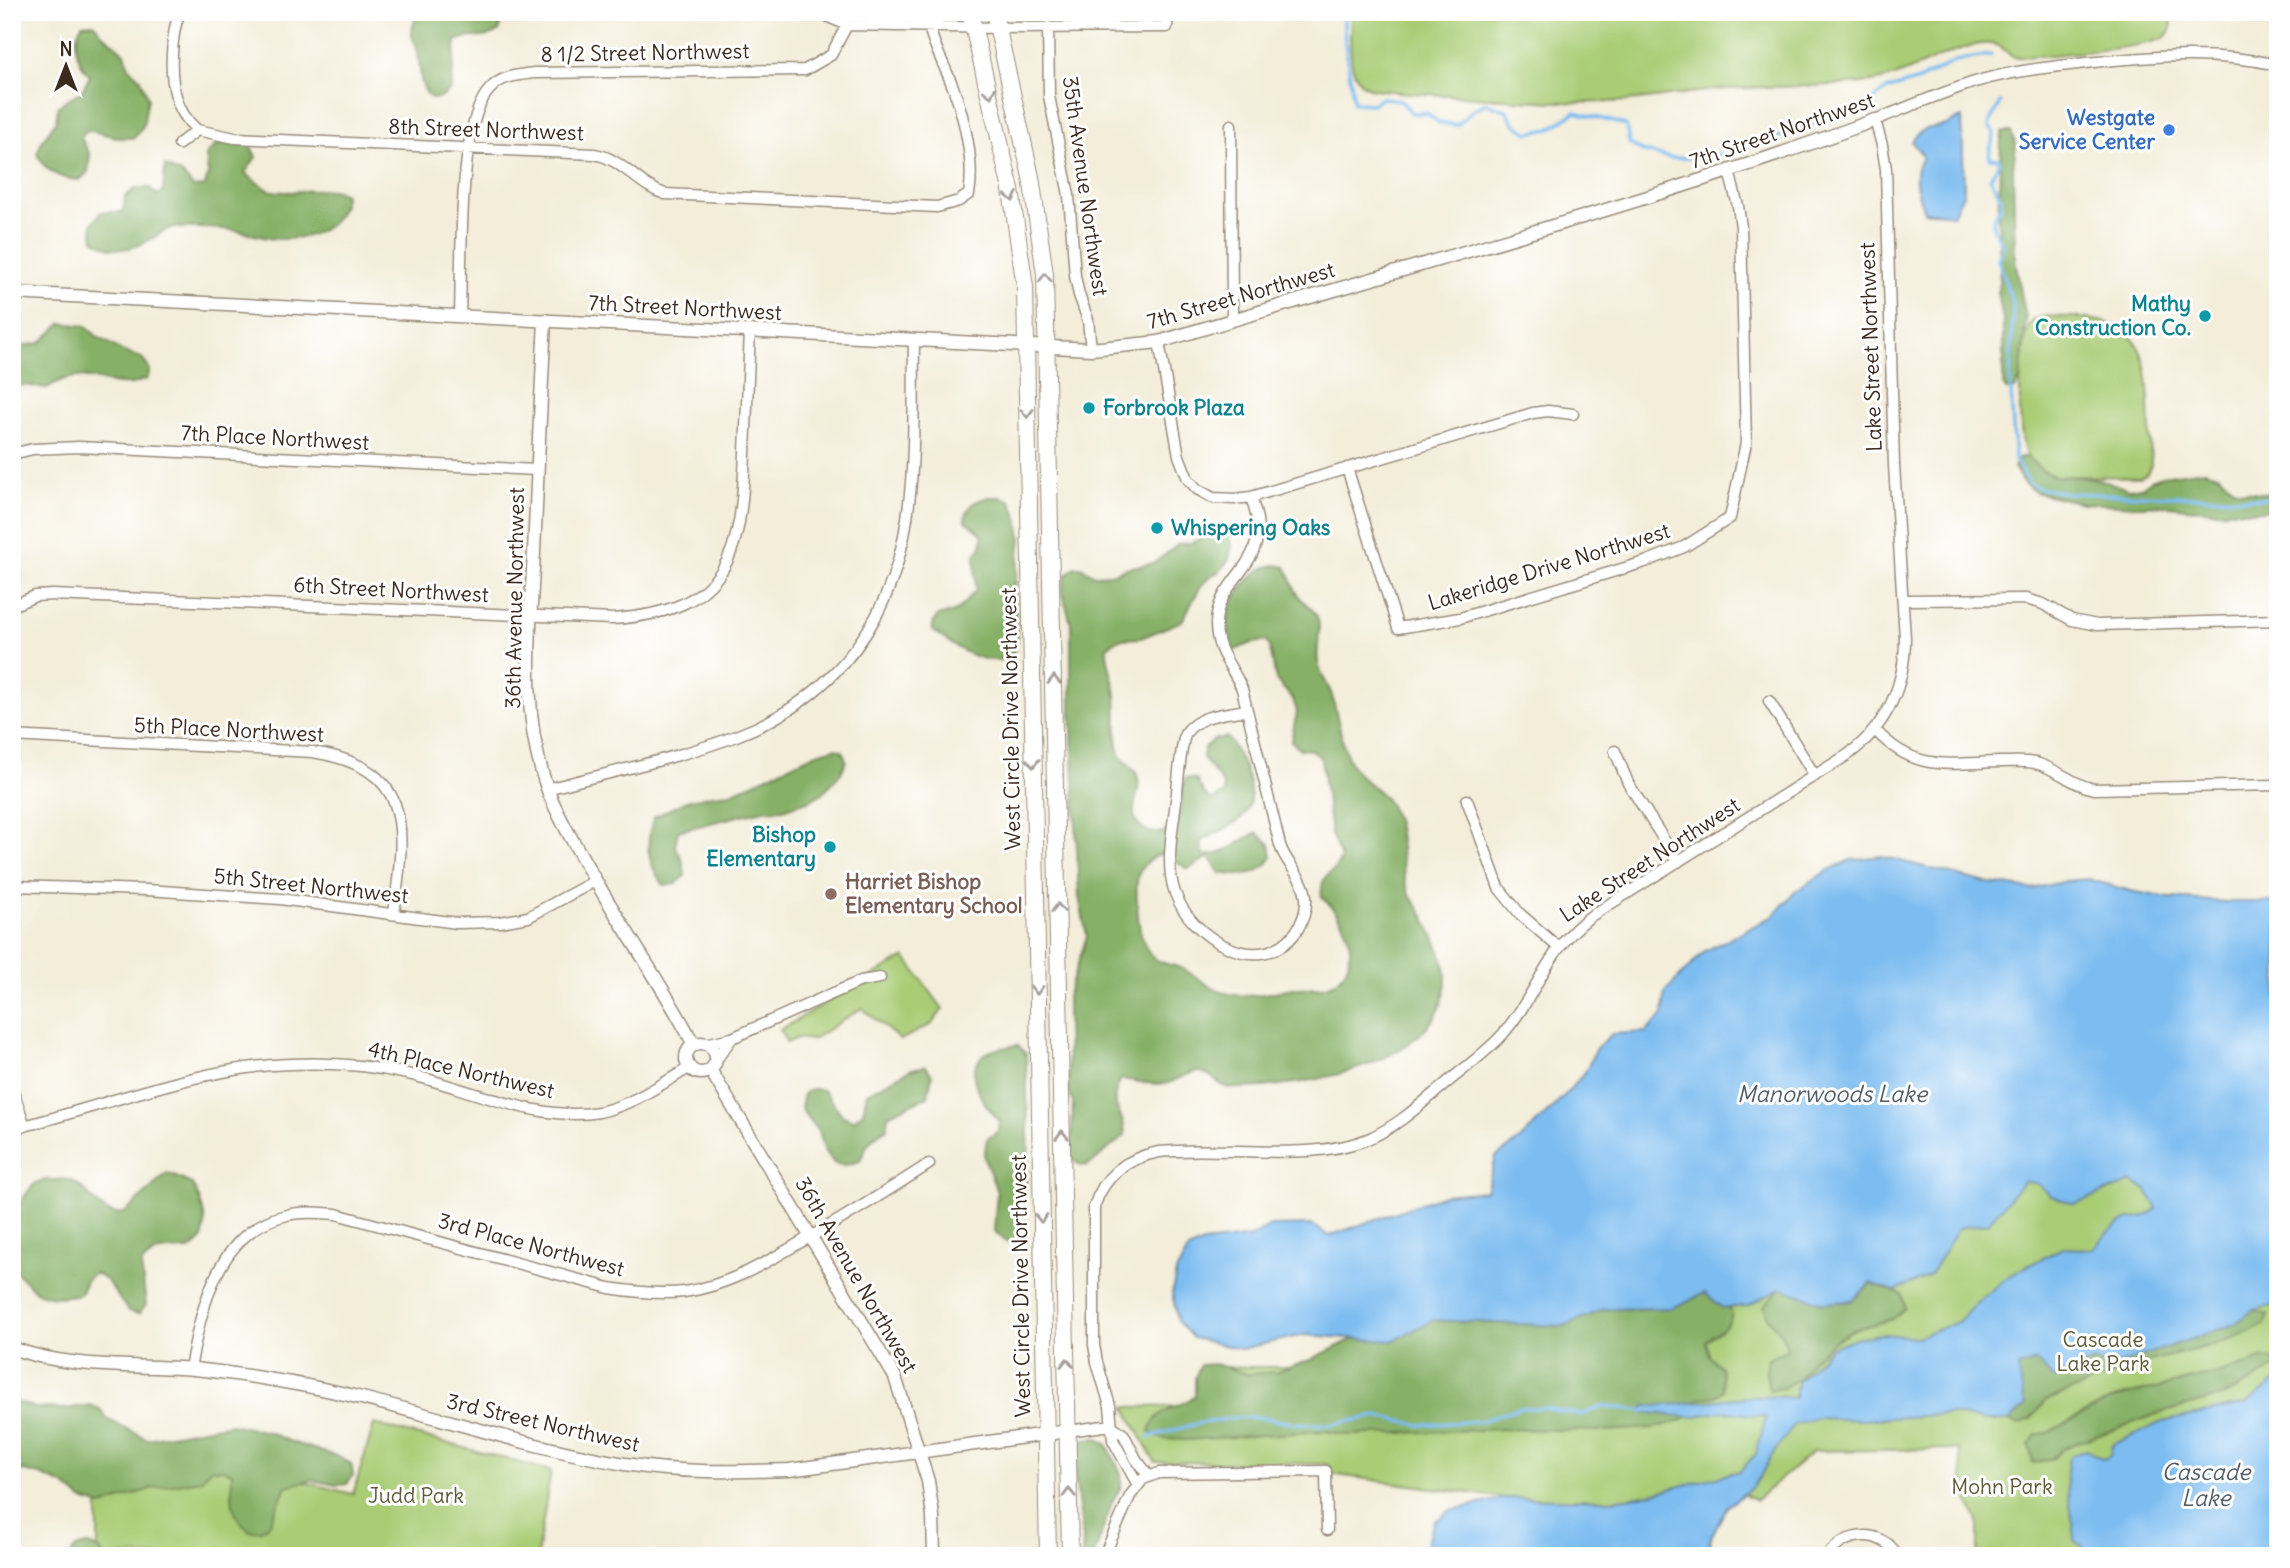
<svg xmlns="http://www.w3.org/2000/svg" width="2290" height="1568" font-family="Delius,sans-serif">
  <style>
    .green { fill: #a9cc75; stroke: #727b4a; stroke-width: 2 }
    .forest { fill: #86b066; stroke: #606d42; stroke-width: 2 }
    .water { fill: #7bbcf0; stroke: #5b7387; stroke-width: 2 }
    .lines { fill: none; stroke-linecap: round; stroke-linejoin: round }
    .stream { stroke: #7bbcf0; stroke-width: 3.5 }
    .minor-casing { stroke: #978c7c; stroke-width: 13 }
    .tertiary-casing { stroke: #978c7c; stroke-width: 15 }
    .primary-casing { stroke: #978c7c; stroke-width: 18 }
    .minor { stroke: #fff; stroke-width: 10 }
    .tertiary { stroke: #fff; stroke-width: 12 }
    .primary { stroke: #fff; stroke-width: 16 }
    .oneway { stroke: #a79f9a }
    .shop-dot { fill: #3f7fe0; stroke: #fff; stroke-width: 2.5 }
    .culture-dot { fill: #0f9aa8; stroke: #fff; stroke-width: 2.5 }
    .education-dot { fill: #8d6e63; stroke: #fff; stroke-width: 2.5 }
    .labels { text-anchor: middle; stroke-width: 6; stroke-linejoin: round; paint-order: stroke }
    .street-label { font-size: 21px; fill: #3b2a1e; stroke: #fff }
    .shop-label { font-size: 21px; font-weight: bold; fill: #366cbe; stroke: #fff; text-anchor: end }
    .culture-label { font-size: 21px; font-weight: bold; fill: #0d838f; stroke: #fff; text-anchor: end }
    .education-label { font-size: 21px; font-weight: bold; fill: #785e54; stroke: #fff; text-anchor: start }
    .park-label { font-size: 21px; fill: #5c5b38; stroke: #fff }
    .water-label { font-size: 23px; font-style: italic; fill: #515d68; stroke: #fff }
  </style>
  <rect width="100%" height="100%" fill="#fff"/>
  <filter id="ink" filterUnits="userSpaceOnUse"><feTurbulence type="fractalNoise" baseFrequency=".0143" numOctaves="2"/><feDisplacementMap in="SourceGraphic" scale="14" xChannelSelector="R" yChannelSelector="G"/><feConvolveMatrix kernelMatrix="1 2 1 2 8 2 1 2 1" color-interpolation-filters="sRGB"/></filter>
  <filter id="wash" filterUnits="userSpaceOnUse"><feTurbulence type="fractalNoise" baseFrequency=".00686" numOctaves="4" result="noise"/><feDisplacementMap in="SourceGraphic" scale="28" xChannelSelector="R" yChannelSelector="G"/><feGaussianBlur stdDeviation="1.57" result="paint"/><feColorMatrix in="noise" values="0 0 0 0 0 0 0 0 0 0 0 0 0 0 0 0 0 1.4 0 .05"/><feComposite in="paint" operator="in"/></filter>
  <g filter="url(#wash)">
    <rect width="100%" height="100%" fill="#f3edd9"/>
    <path class="green" d="M1351,12H2169C2173,20 2173,30 2165,37C2150,48 2037,57 2013,57C2005,52 2002,44 1991,44C1959,41 1906,78 1871,82C1823,88 1776,85 1728,89C1694,91 1661,98 1628,101C1573,105 1518,100 1464,96C1432,94 1400,94 1369,88C1344,78 1351,34 1351,12Z
      M2070,317C2135,321 2147,343 2149,405C2150,425 2150,445 2151,465L2147,473L2140,477L2054,476C2045,473 2034,466 2028,458C2016,443 2017,333 2033,321C2041,314 2060,317 2070,317Z
      M905,957L943,1009L932,1024L900,1040L862,1008L812,1040L797,1038L787,1043L780,1030Z
      M1891,1177L2278,1178V1556H1978V1521L1964,1493L1959,1449L1814,1451L1756,1500L1742,1493L1646,1495L1612,1500L1505,1498L1330,1474L1329,1464L1155,1462L1125,1407L1207,1406V1367H1371L1370,1276Z
      M374,1424L551,1471L537,1556H98V1451L246,1468L353,1494Z"/>
    <path class="forest" d="M419,12H499L502,20L499,31C480,43 473,32 456,41L451,89L442,97L432,99C415,84 423,64 416,45C414,39 412,41 412,34C412,26 415,19 419,12Z
      M94,23L101,33L125,53L129,68L141,79L148,98L143,126L134,138H121L87,130L81,138L90,155L88,172L80,180C60,179 45,172 37,154L42,141L56,121L58,107L66,100L81,92L90,76C77,62 71,42 82,24Z
      M2003,132H2011L2016,145L2013,167L2015,260L2026,318L2020,380L2015,389L2006,390L2003,385V321L1998,292L2000,271L1998,218L2001,140Z
      M232,142L250,145L256,157L245,173C253,179 263,189 273,191C298,196 323,183 345,194C341,230 311,239 278,239C261,239 243,230 225,229C208,228 189,227 172,228C165,229 159,234 153,238C134,250 113,255 94,239L92,224L101,212H123L125,197L136,188H150L157,195L163,192L165,166L183,175L193,187L205,186L208,174L206,155L217,144Z
      M62,323L85,326L98,337L124,352L142,358L150,370L147,379C142,380 136,384 131,384C97,387 83,364 47,388L21,385L12,391V348L40,343Z
      M2020,457H2027L2044,472L2054,476L2094,478L2128,489L2143,487L2151,480L2162,476L2205,470L2218,474L2237,490L2267,494L2275,501V507L2264,511H2213L2160,505L2141,506L2082,503L2035,492L2023,482L2014,467Z
      M989,497H1002L1011,501L1018,518L1021,538L1015,587L1017,644L1011,658C981,667 955,647 932,630C936,609 941,618 956,611C963,607 970,596 976,590L975,555L981,546L983,535L965,520C968,504 974,501 989,497Z
      M1218,534L1228,536L1232,545L1229,559L1220,571L1210,576L1201,586L1182,621L1141,638L1119,639L1107,647C1106,662 1114,679 1116,695C1118,711 1114,741 1120,754C1124,763 1134,767 1137,775C1145,793 1118,820 1150,832C1155,833 1161,834 1166,831C1189,818 1177,796 1186,778L1196,779L1204,794L1213,800L1224,793L1223,784L1203,758L1204,748L1215,739L1227,737C1241,757 1264,799 1240,819C1229,829 1213,833 1201,842L1204,855C1226,857 1237,841 1257,833L1270,844L1272,858C1259,876 1241,877 1220,873L1209,857L1188,869L1163,853C1137,863 1135,877 1137,903C1138,921 1140,945 1154,958C1161,965 1174,964 1183,969C1200,978 1210,990 1229,994C1250,998 1267,994 1287,989C1300,986 1315,990 1329,985C1336,983 1341,978 1345,971C1359,944 1342,916 1322,897C1319,872 1334,877 1341,858L1331,834L1321,758L1311,750L1300,749L1291,741L1297,712L1293,699L1276,680L1270,648L1266,641L1252,643L1235,650L1225,646C1225,638 1224,630 1225,623C1231,597 1257,557 1286,567C1292,579 1293,590 1302,600C1308,606 1316,611 1318,620C1322,635 1314,652 1319,667C1322,677 1329,686 1332,696C1338,716 1342,751 1353,767C1363,782 1380,788 1389,804C1405,831 1398,863 1408,891C1412,901 1421,909 1425,918C1432,933 1447,962 1446,978C1445,1065 1306,1086 1241,1088C1237,1088 1230,1089 1226,1087C1216,1083 1210,1072 1198,1072C1187,1072 1179,1080 1168,1083C1155,1086 1135,1081 1121,1079C1105,1109 1125,1109 1125,1135C1119,1141 1113,1145 1107,1150C1095,1161 1082,1176 1071,1155L1073,1103L1068,1088L1067,997L1087,936L1079,897L1071,710V624L1062,590L1066,575L1075,567H1081L1095,575L1111,574L1126,568L1154,563L1179,544L1191,543L1206,536Z
      M835,748L843,751L846,761L841,773L824,792L811,800L783,809L763,810L678,831L675,846L683,861L685,876L676,884L664,885C646,863 645,843 654,817L686,801L712,795L731,793L817,753Z
      M1017,1045L1026,1054L1029,1165L1016,1243L1008,1242L994,1231L997,1192L984,1157L987,1139L998,1131L999,1120C984,1105 960,1073 985,1054C993,1048 1008,1047 1017,1045Z
      M926,1066L932,1075L928,1096L888,1115L887,1128C872,1136 866,1145 860,1161L846,1165L835,1164L825,1152L820,1134L801,1109L803,1094L812,1089L823,1090L843,1116L854,1120L863,1112L867,1093L912,1069Z
      M167,1173L192,1184C200,1199 210,1221 202,1238C200,1242 194,1247 190,1250C169,1250 154,1247 141,1265L146,1305L139,1314L128,1311L107,1281L95,1273L87,1279L80,1294C42,1302 36,1294 12,1267V1212C22,1204 27,1189 36,1183C41,1180 47,1180 52,1180C57,1180 64,1179 69,1180C89,1186 99,1219 123,1213C131,1211 156,1181 167,1173Z
      M1871,1283L1902,1294L1905,1308L1893,1319L1852,1330L1833,1342L1813,1359L1799,1378L1783,1388L1769,1390L1766,1372L1768,1359L1787,1350C1783,1326 1770,1330 1764,1306L1781,1288L1824,1303L1852,1301Z
      M1705,1293L1723,1308H1730C1737,1325 1717,1331 1706,1341L1709,1356L1721,1367L1723,1390L1716,1396L1698,1399L1684,1420L1653,1428L1604,1431L1504,1429L1348,1435L1325,1431L1185,1440L1162,1439L1150,1432C1153,1410 1179,1408 1195,1396V1378L1200,1365L1215,1364L1248,1374L1277,1372L1310,1360L1353,1339L1393,1341L1433,1320L1564,1326L1604,1309L1672,1308Z
      M2253,1310L2268,1315L2265,1323L2249,1332L2210,1346L2142,1363L2045,1401L2031,1419L2018,1425L2009,1421L2025,1406L2017,1367L2036,1361L2054,1377L2094,1361L2193,1337L2234,1324Z
      M2265,1358L2274,1359V1367L2258,1379L2222,1396L2157,1414L2063,1448L2053,1458L2033,1463L2029,1445L2036,1435L2049,1432L2114,1398L2222,1372Z
      M12,1401L36,1408L65,1409L90,1405L100,1409L109,1420L147,1439L231,1424L271,1433L288,1441L339,1457L351,1464L353,1475L347,1484L336,1485L312,1480L286,1486L270,1523L261,1530L250,1531C229,1514 232,1498 232,1473L223,1469H210L201,1480L153,1488L102,1506L82,1500L64,1485L40,1475L12,1468Z
      M1097,1438L1107,1445L1121,1473V1487L1112,1502L1094,1556H1082L1083,1539L1074,1467L1079,1445L1086,1439Z
      M89,1545L100,1550L104,1556H71C73,1547 81,1546 89,1545Z"/>
    <path class="water" d="M1962,117L1964,192L1953,215L1924,211C1918,197 1910,170 1922,160V155L1912,142C1921,125 1933,129 1946,125C1951,123 1956,119 1962,117Z
      M1881,856L1983,882L2032,889L2066,881L2088,879L2131,891L2169,898L2227,902H2278V1305L2253,1310L2235,1324L2110,1367L2094,1361L2054,1378L2036,1361L2018,1367L2025,1406L2009,1421H1985L1952,1414L1861,1420L1817,1418L1795,1424L1770,1458L1760,1477L1752,1487L1727,1507L1712,1535L1706,1556H1422L1434,1522L1449,1511L1505,1498L1612,1500L1646,1495L1740,1471L1756,1454L1766,1417L1723,1411L1690,1417L1642,1412L1645,1406C1696,1406 1745,1392 1795,1398L1797,1382L1830,1348L1856,1338L1881,1334L1917,1337L1958,1322L1979,1300L2010,1275L2062,1248L2093,1249C2104,1237 2112,1227 2127,1220C2141,1215 2145,1220 2157,1208L2146,1189L2132,1182L2074,1204L2051,1196L2038,1184L2024,1181L1988,1223L1959,1228L1929,1276L1895,1291L1871,1283L1852,1301L1824,1303L1781,1288L1748,1306L1723,1308L1705,1293L1672,1308L1604,1309L1564,1326L1433,1320L1393,1341L1304,1335L1241,1349L1193,1338L1178,1322L1172,1293L1176,1272L1188,1250L1203,1243L1251,1237L1270,1226L1312,1225L1329,1236L1444,1195L1486,1191L1496,1157L1521,1139L1565,1095L1586,1071L1596,1048L1612,1034L1646,1032L1663,1015L1665,992L1705,951L1773,916L1796,891L1829,870L1851,860Z
      M2278,1379V1556H2094L2075,1540C2074,1511 2061,1484 2070,1456L2086,1450L2103,1459L2110,1456L2112,1445L2162,1422L2246,1404Z"/>
    <g class="lines">
      <path class="stream" d="M1344,12C1343,44 1350,72 1354,103L1373,104L1382,98L1400,100L1412,113H1427L1439,123L1457,125L1473,110L1486,103L1506,110L1515,124L1528,133L1550,129L1575,112L1626,125L1629,143L1641,151L1670,158H1706L1764,142L1861,108L1886,90L1919,80L1955,61L1991,55
        M2000,103L1990,121L1989,127L1994,132C1995,142 1987,147 1990,158L1998,159L2000,162L1990,178L2001,198V207C1988,221 1993,232 2003,245L1998,259L2013,305L2010,374L2015,460L2029,483L2039,488L2067,493L2278,499
        M1149,1437L1196,1424L1233,1418L1258,1417L1292,1423L1329,1425L1378,1416L1419,1425L1481,1421L1520,1408H1546L1580,1415L1605,1406L1645,1411"/>
    </g>
  </g>
  <g filter="url(#ink)">
    <g class="lines">
      <defs>
        <path id="minor" d="M180,12C171,32 169,75 176,96C179,109 187,121 197,130L235,138L594,154C622,158 638,186 665,194L937,207L959,201L969,194C975,162 964,117 953,87C945,66 934,48 929,26
          M817,12L847,25L998,28L1167,27L1168,12
          M1048,27L1049,96L1069,195L1075,276L1079,295L1088,320L1091,349
          M1231,125L1232,320
          M179,144L197,130
          M460,315C462,265 457,122 490,89C501,76 518,75 534,73L805,70L831,55L847,25
          M1159,342L1179,456L1188,479L1197,489L1213,498L1235,499L1251,497L1533,413L1548,411L1573,414
          M12,454L33,449L79,447L537,470
          M1347,468L1398,628L1460,618L1645,562L1684,547L1730,518L1746,443L1741,227L1738,206L1729,171
          M1903,600L2026,599L2043,604L2072,620L2097,625L2278,620
          M12,606L35,596L53,595L613,619C730,611 741,555 745,453C747,412 748,371 750,330
          M1769,701L1815,776
          M1247,710C1225,714 1198,714 1185,734C1180,753 1179,773 1177,792C1174,825 1164,861 1175,893C1191,938 1260,980 1296,932C1303,921 1307,909 1306,897C1304,877 1285,863 1280,845L1247,710C1245,703 1244,696 1242,689C1232,665 1217,654 1216,625C1216,587 1251,572 1257,539C1260,525 1255,510 1251,497
          M1876,731C1916,773 1948,763 2002,762C2013,762 2024,761 2035,763C2057,768 2072,785 2094,789L2278,785
          M12,736L313,752C417,769 404,831 394,914
          M1615,751L1628,783L1678,862
          M547,789C610,772 676,759 736,736C771,723 803,703 830,677C925,586 912,460 914,339
          M1467,800L1499,888L1520,914L1558,947
          M12,886L147,890L280,899L457,923L500,922L528,917L595,881
          M732,1038L861,981L880,978
          M705,1044L732,1038L716,1060
          M12,1088L25,1126
          M12,1129C103,1107 197,1067 291,1064C330,1062 369,1065 407,1074C466,1087 538,1123 599,1112C632,1105 660,1085 689,1068
          M190,1369C201,1309 217,1230 287,1215C303,1211 320,1213 336,1214L609,1288C634,1292 659,1295 684,1292C727,1286 764,1264 801,1242C845,1218 887,1191 929,1164
          M1111,1425L1124,1435L1136,1459L1149,1476
          M1068,1431L1111,1425
          M1138,1485L1113,1440L1110,1406L1097,1362L1094,1345V1207C1104,1175 1127,1158 1159,1152C1222,1145 1313,1163 1370,1138C1397,1126 1420,1105 1443,1086C1463,1069 1486,1053 1503,1034C1538,994 1545,950 1591,916L1849,754C1887,725 1905,686 1905,638L1894,465L1886,169L1882,145L1875,120C1908,107 1941,93 1975,82C2011,71 2049,67 2086,63C2150,56 2214,51 2278,65
          M1104,1556L1130,1496L1143,1479L1159,1473L1326,1471L1327,1530
          M1827,1556C1847,1531 1880,1528 1898,1556"/>
        <path id="tertiary" d="M12,293L1091,349L1159,342C1398,269 1640,207 1875,120
          M545,320C541,397 537,475 534,552C530,631 520,713 547,788C556,813 570,836 583,859C618,922 661,981 694,1045
          M686 1058a15 15 0 1 1 30 0a15 15 0 1 1-30 0Z
          M711,1071L895,1377L928,1481L933,1516L934,1556
          M12,1348C65,1368 124,1365 180,1368C215,1370 250,1376 285,1382C400,1401 510,1445 625,1464C679,1473 734,1472 789,1470L1068,1431"/>
        <path id="primary" d="M970,12L1011,190L1025,287L1048,1556
          M994,12L1031,177L1045,274L1070,1556"/>
      </defs>
      <use href="#minor" class="minor-casing"/>
      <use href="#tertiary" class="tertiary-casing"/>
      <use href="#primary" class="primary-casing"/>
      <use href="#minor" class="minor"/>
      <use href="#tertiary" class="tertiary"/>
      <use href="#primary" class="primary"/>
    </g>
    <defs><path id="oneway-chevron" d="M-2-3.5L2.5 0L-2 3.5" fill="none" stroke-width="1.6" stroke-linecap="round" stroke-linejoin="round" transform="scale(1.75)"/></defs>
    <g class="oneway">
      <use href="#oneway-chevron" transform="translate(990 93) rotate(77)"/>
      <use href="#oneway-chevron" transform="translate(1012 197) rotate(79)"/>
      <use href="#oneway-chevron" transform="translate(1045 278) rotate(-93)"/>
      <use href="#oneway-chevron" transform="translate(1027 413) rotate(89)"/>
      <use href="#oneway-chevron" transform="translate(1054 680) rotate(-91)"/>
      <use href="#oneway-chevron" transform="translate(1033 763) rotate(89)"/>
      <use href="#oneway-chevron" transform="translate(1058 908) rotate(-91)"/>
      <use href="#oneway-chevron" transform="translate(1037 990) rotate(89)"/>
      <use href="#oneway-chevron" transform="translate(1062 1135) rotate(-91)"/>
      <use href="#oneway-chevron" transform="translate(1041 1218) rotate(89)"/>
      <use href="#oneway-chevron" transform="translate(1067 1363) rotate(-91)"/>
      <use href="#oneway-chevron" transform="translate(1069 1493) rotate(-91)"/>
    </g>
  </g>
  <circle class="shop-dot" cx="2169" cy="130" r="7"/>
  <g class="culture-dot">
    <circle cx="2205" cy="316" r="7"/>
    <circle cx="1089" cy="408" r="7"/>
    <circle cx="1157" cy="528" r="7"/>
    <circle cx="830" cy="847" r="7"/>
  </g>
  <circle class="education-dot" cx="831" cy="894" r="7"/>
  <g class="labels">
    <g class="street-label">
      <text transform="translate(645 53) rotate(-1)" y="7">8 1/2 Street Northwest</text>
      <text transform="translate(486 130) rotate(2)" y="7">8th Street Northwest</text>
      <text transform="translate(1782 131) rotate(-19)" y="7">7th Street Northwest</text>
      <text transform="translate(1085 186) rotate(82)" y="7">35th Avenue Northwest</text>
      <text transform="translate(1241 296) rotate(-16)" y="7">7th Street Northwest</text>
      <text transform="translate(685 308) rotate(3)" y="7">7th Street Northwest</text>
      <text transform="translate(1871 347) rotate(-92)" y="7">Lake Street Northwest</text>
      <text transform="translate(275 438) rotate(3)" y="7">7th Place Northwest</text>
      <text transform="translate(1549 567) rotate(-17)" y="7">Lakeridge Drive Northwest</text>
      <text transform="translate(391 590) rotate(3)" y="7">6th Street Northwest</text>
      <text transform="translate(515 598) rotate(-89)" y="7">36th Avenue Northwest</text>
      <text transform="translate(1011 719) rotate(-91)" y="7">West Circle Drive Northwest</text>
      <text transform="translate(229 730) rotate(3)" y="7">5th Place Northwest</text>
      <text transform="translate(1650 860) rotate(-33)" y="7">Lake Street Northwest</text>
      <text transform="translate(311 886) rotate(6)" y="7">5th Street Northwest</text>
      <text transform="translate(461 1070) rotate(13)" y="7">4th Place Northwest</text>
      <text transform="translate(531 1245) rotate(15)" y="7">3rd Place Northwest</text>
      <text transform="translate(856 1275) rotate(60)" y="7">36th Avenue Northwest</text>
      <text transform="translate(1021 1286) rotate(-91)" y="7">West Circle Drive Northwest</text>
      <text transform="translate(543 1423) rotate(13)" y="7">3rd Street Northwest</text>
    </g>
    <g class="shop-label">
      <text x="2155" y="125">Westgate<tspan x="2155" dy="24">Service Center</tspan></text>
    </g>
    <g class="culture-label">
      <text x="2191" y="311">Mathy<tspan x="2191" dy="24">Construction Co.</tspan></text>
      <text x="1103" y="415" text-anchor="start">Forbrook Plaza</text>
      <text x="1171" y="535" text-anchor="start">Whispering Oaks</text>
      <text x="816" y="842">Bishop<tspan x="816" dy="24">Elementary</tspan></text>
    </g>
    <g class="education-label">
      <text x="845" y="889">Harriet Bishop<tspan x="845" dy="24">Elementary School</tspan></text>
    </g>
    <g class="park-label">
      <text x="2103" y="1347">Cascade<tspan x="2103" dy="24">Lake Park</tspan></text>
      <text x="2002" y="1494">Mohn Park</text>
      <text x="416" y="1503">Judd Park</text>
    </g>
    <g class="water-label">
      <text x="1832" y="1102">Manorwoods Lake</text>
      <text x="2206" y="1480">Cascade<tspan x="2206" dy="26">Lake</tspan></text>
    </g>
  </g>
  <rect width="2290" height="1568" fill="none" stroke="#fff" stroke-width="42"/>
  <g transform="translate(66 66)" stroke="#ffffff" stroke-width="5" paint-order="stroke">
  <path d="M0-5L12 26L0 18L-12 26Z" fill="#3b2a1e"/>
  <text y="-10" font-size="19" font-weight="bold" text-anchor="middle" fill="#3b2a1e">N</text>
  </g>
</svg>
